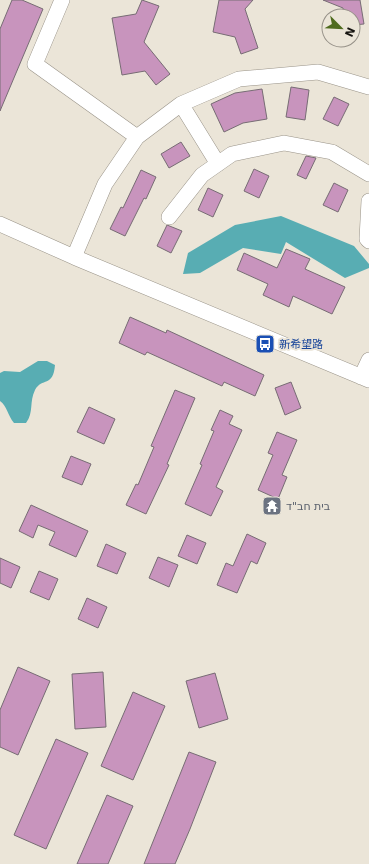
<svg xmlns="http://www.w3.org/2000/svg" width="369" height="864" font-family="'DejaVu Sans','Noto Sans SC','Noto Sans Hebrew',sans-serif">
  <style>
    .water { fill: #58adb3 }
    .building { fill: #c894bd; stroke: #776c74 }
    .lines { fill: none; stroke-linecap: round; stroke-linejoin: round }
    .minor-casing { stroke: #999388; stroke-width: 16 }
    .minor { stroke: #fff; stroke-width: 15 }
    .labels { text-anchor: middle; stroke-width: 3.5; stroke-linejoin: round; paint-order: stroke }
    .transit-label { font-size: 11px; fill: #164399; stroke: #ebe5d8; text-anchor: start }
    .worship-label { font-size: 11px; fill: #5b616d; stroke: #ebe5d8; text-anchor: start }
  </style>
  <rect width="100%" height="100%" fill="#ebe5d8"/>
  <path class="water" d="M281,216L354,246L369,264V268L345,278L286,242L281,254L243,248L200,273L183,274L188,253L235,225Z
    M38,361H47L55,365C53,388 42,377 35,390C29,402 34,412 26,423H14C8,416 7,406 0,401V373L4,371L20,372Z"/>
  <path class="building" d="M12,0H22L43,9L0,111V29Z
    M142,0L159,6L144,42L170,74L156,85L145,71L122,75L112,18L136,14Z
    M219,0H253L245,9L258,48L241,54L235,37L213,32Z
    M323,0H360L364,24L353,25V16H344L343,8Z
    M291,87L309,90L305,120L286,117Z
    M262,89L267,119L243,123L224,132L211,104L235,93Z
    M334,97L349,104L338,126L323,119Z
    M181,142L190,156L169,168L161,154Z
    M306,156L316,158L306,179L297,175Z
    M254,169L269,176L259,198L244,191Z
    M141,170L156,177L146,199L144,198L125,236L110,229L121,207L123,208Z
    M334,183L348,190L338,212L323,205Z
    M208,188L223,195L213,217L198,210Z
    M167,225L182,231L171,253L157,246Z
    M286,249L310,259L305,269L345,287L332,314L293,296L289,307L263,295L268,284L237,270L244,253L277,268Z
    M130,317L166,333L167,330L264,375L255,396L224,382L222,386L147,352L145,355L119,343Z
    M291,382L301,408L285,415L275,388Z
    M175,390L195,398L167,464L169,465L146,514L126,505L136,484L138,485L154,447L151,446Z
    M89,407L115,419L104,444L77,432Z
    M220,410L233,416L229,424L242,430L216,487L223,491L211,516L185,504L202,465L200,464L214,431L211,430Z
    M277,432L297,440L282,475L287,477L278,499L258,490L273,455L268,453Z
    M71,456L91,464L82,485L62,477Z
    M31,505L88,531L76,557L49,545L55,532L38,525L33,538L19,531Z
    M247,534L266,543L257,564L251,561L237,593L217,585L226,563L233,566Z
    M187,535L206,543L197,564L178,556Z
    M106,544L126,553L117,574L97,566Z
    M158,557L178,565L169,587L149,578Z
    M0,558L20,567L11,588L0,583Z
    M39,571L58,579L49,600L30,592Z
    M87,598L107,607L98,628L78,619Z
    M18,667L50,681L18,755L0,747V710Z
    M103,672L106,727L75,729L72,674Z
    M215,673L228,719L199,728L186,681Z
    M133,692L165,706L133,780L101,766Z
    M56,739L88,753L46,849L14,835Z
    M189,752L216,762L190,829L175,864H144Z
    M107,795L133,806L108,864H77Z"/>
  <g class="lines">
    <defs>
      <path id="minor" d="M62,0L35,64L137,137
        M181,104L218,164
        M369,201L367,239L369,241
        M169,217L202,175L232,154L284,143L332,152L369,174
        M0,224L74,257L369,380
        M74,257L105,184L137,137L181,104L239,79L318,72L369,87
        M361,377L369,360"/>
    </defs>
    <use href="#minor" class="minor-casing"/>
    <use href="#minor" class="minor"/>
  </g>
  <defs>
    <symbol id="bus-square" viewBox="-11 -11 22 22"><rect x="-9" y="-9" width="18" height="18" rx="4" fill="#1a4fb4" stroke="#ebe5d8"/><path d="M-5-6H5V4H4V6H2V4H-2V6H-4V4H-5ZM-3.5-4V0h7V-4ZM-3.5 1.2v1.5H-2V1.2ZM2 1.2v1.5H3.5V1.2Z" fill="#fff"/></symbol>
    <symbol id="temple-square" viewBox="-11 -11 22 22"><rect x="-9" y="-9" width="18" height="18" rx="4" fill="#6b7280" stroke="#ebe5d8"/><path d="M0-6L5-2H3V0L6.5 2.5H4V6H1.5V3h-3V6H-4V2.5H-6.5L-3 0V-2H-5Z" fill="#fff"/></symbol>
  </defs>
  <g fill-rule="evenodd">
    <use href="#bus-square" x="254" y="333" width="22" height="22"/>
    <use href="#temple-square" x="261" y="495" width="22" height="22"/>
  </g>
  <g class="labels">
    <g class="transit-label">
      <text x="279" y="348">新希望路</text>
    </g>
    <g class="worship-label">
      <text x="286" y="510">בית חב"ד</text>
    </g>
  </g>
  <g transform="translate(341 28) rotate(114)"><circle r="19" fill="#ebe5d8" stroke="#969188"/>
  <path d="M0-3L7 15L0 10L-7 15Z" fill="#4f6b1e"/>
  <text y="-6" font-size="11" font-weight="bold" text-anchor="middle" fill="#161410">N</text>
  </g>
</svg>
